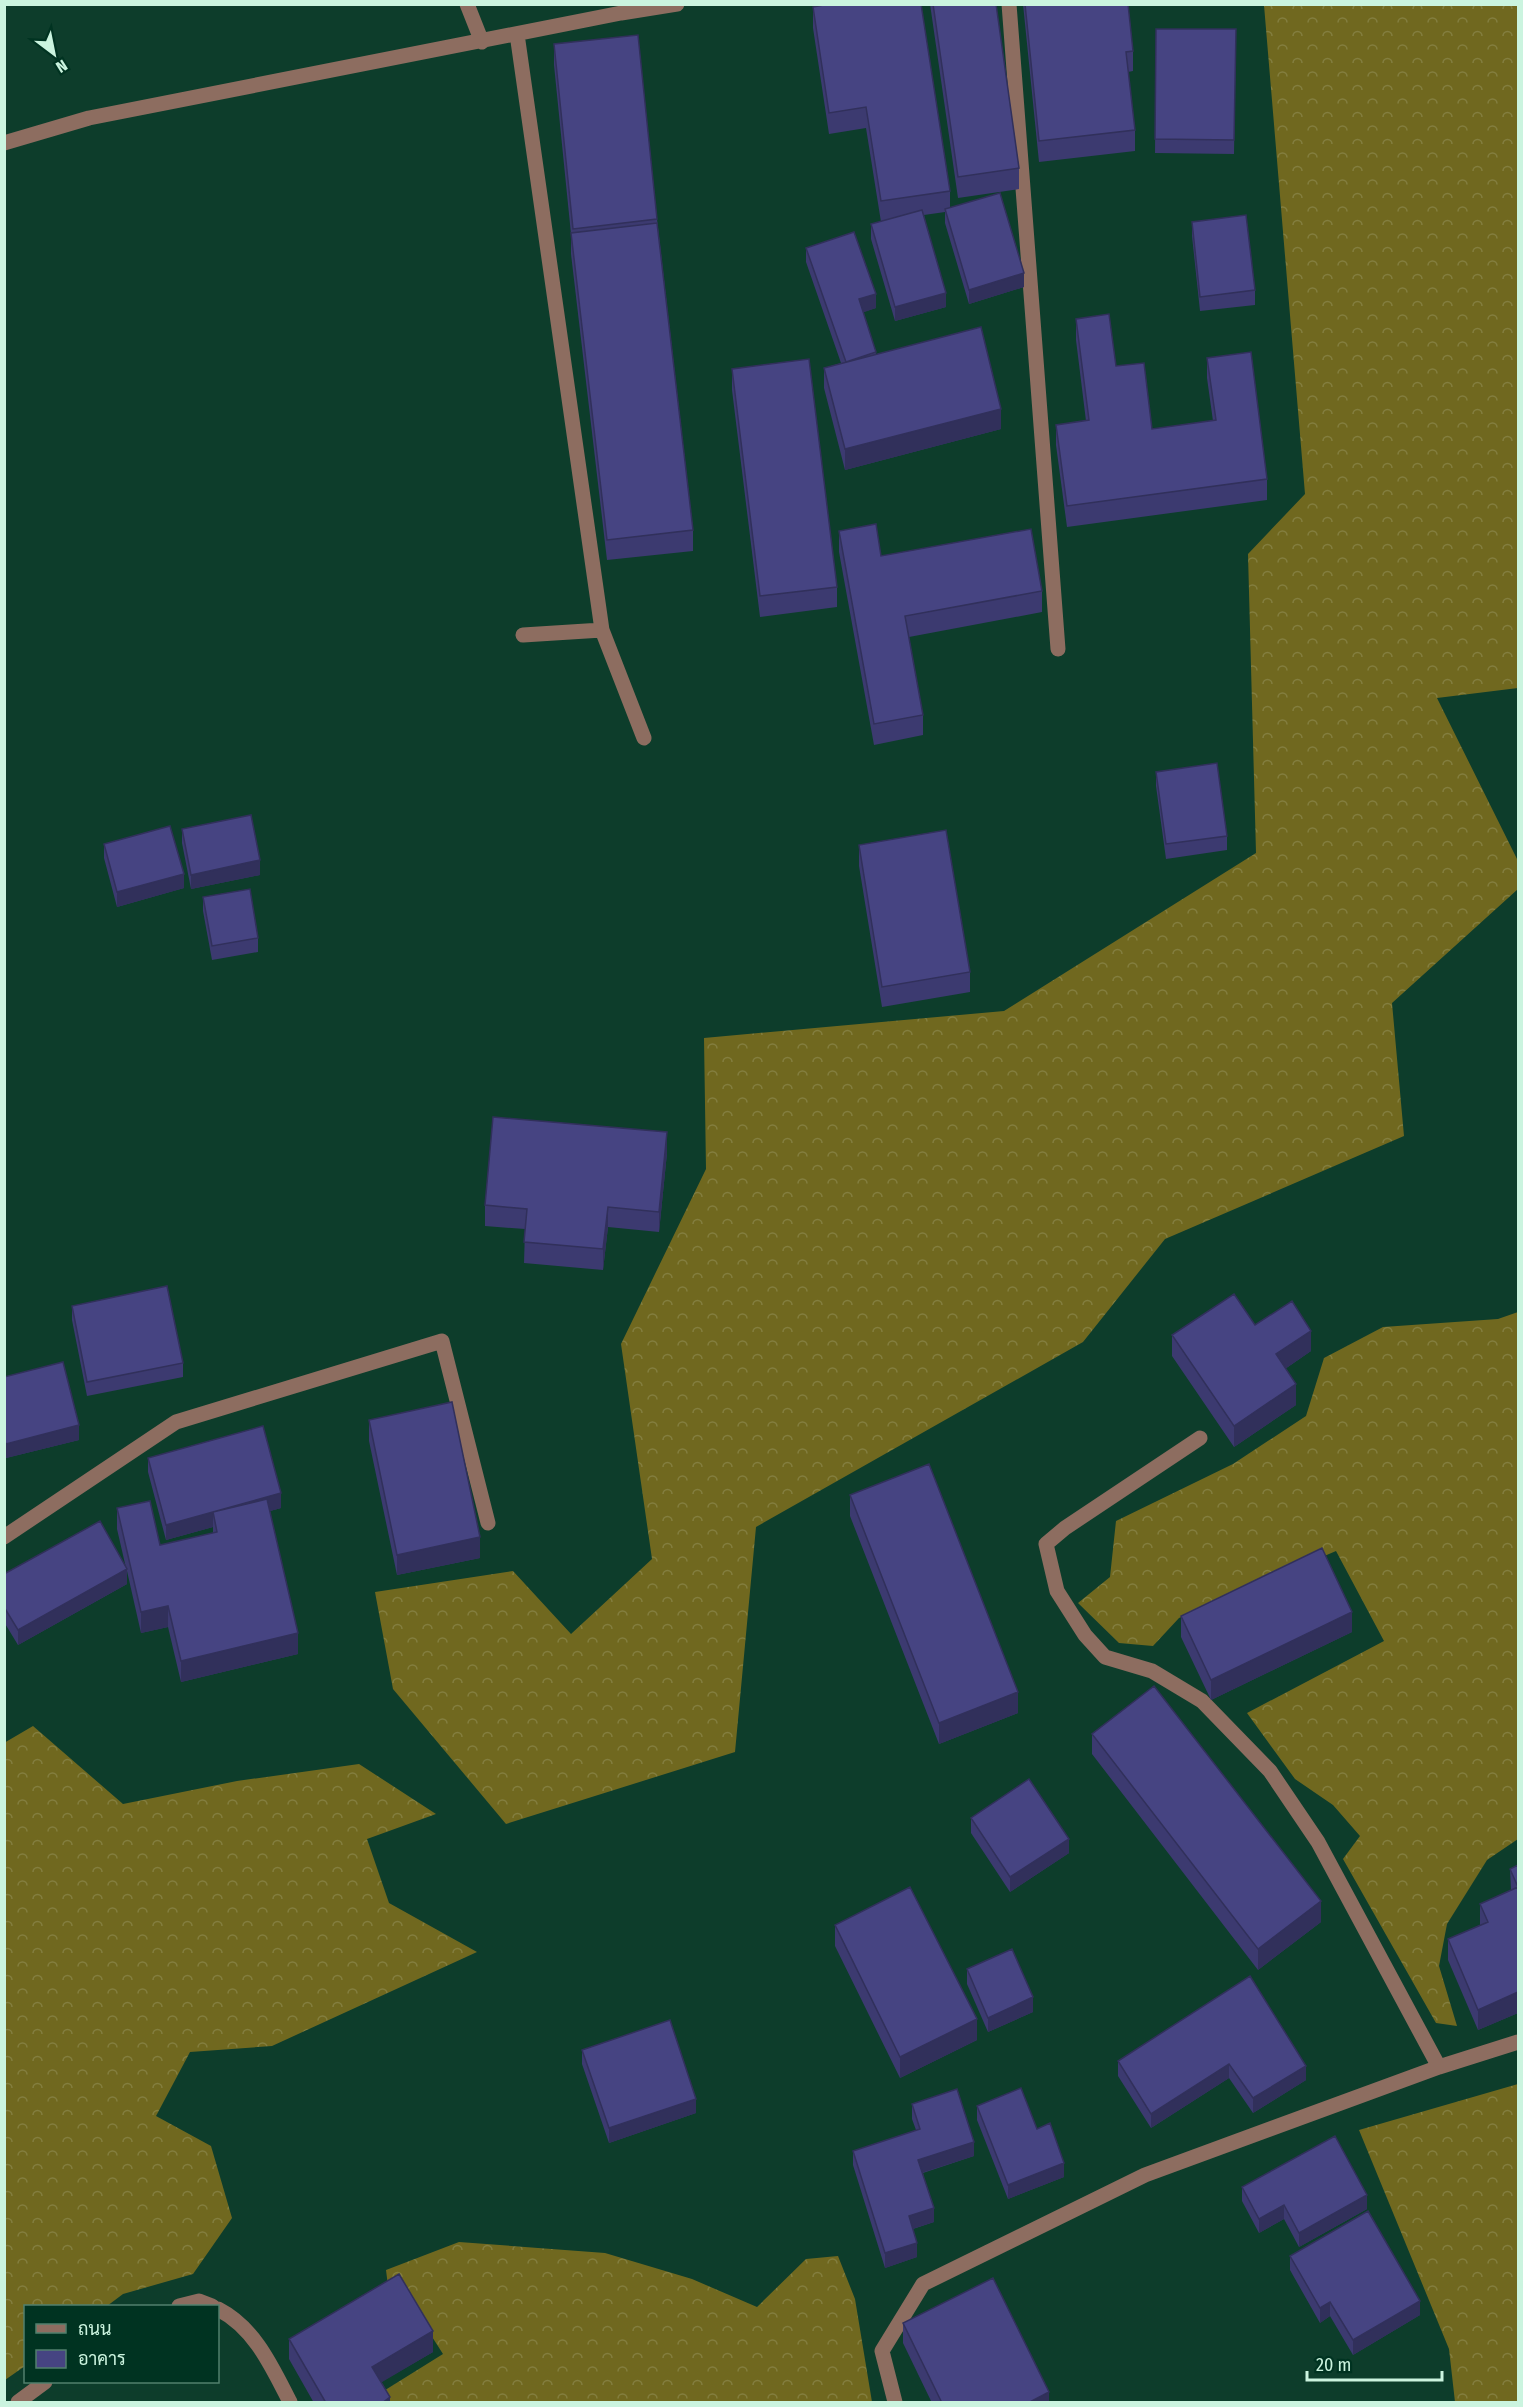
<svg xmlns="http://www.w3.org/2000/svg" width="1523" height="2407" font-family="'Fira Sans Condensed',Sarabun,sans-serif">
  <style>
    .forest { fill: url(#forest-crowns) }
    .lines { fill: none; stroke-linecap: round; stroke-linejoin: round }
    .minor { stroke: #8d6d60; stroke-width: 15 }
    .wall { fill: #3c3a70 }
    .shaded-wall { fill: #31305b }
    .building { fill: #464482; stroke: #31305b; stroke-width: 1.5 }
  </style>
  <defs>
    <pattern id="forest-crowns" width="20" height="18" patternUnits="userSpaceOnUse" patternTransform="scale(1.5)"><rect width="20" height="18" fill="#70681f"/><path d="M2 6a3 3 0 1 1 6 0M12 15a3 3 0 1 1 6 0" fill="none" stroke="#837e3f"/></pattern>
  </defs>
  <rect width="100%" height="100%" fill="#0d3d2b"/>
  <path class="forest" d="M1264,5H1518V688L1437,698L1518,861V889L1392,1003L1404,1136L1165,1239L1083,1342L756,1527L735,1752L506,1824L393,1689L375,1592L513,1571L571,1634L652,1559L621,1344L706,1169L704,1038L1004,1011L1256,853L1248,554L1305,494Z
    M1518,1312V1839L1487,1860L1447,1924L1439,1966L1457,2026L1436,2023L1343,1859L1360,1836L1333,1805L1295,1779L1247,1713L1384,1641L1336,1551L1179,1618L1153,1646L1119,1643L1078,1603L1110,1577L1116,1521L1233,1464L1306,1416L1324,1358L1383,1327L1498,1319Z
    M33,1726L123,1804L237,1781L359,1764L436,1814L367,1839L389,1903L477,1952L272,2046L190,2052L156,2116L211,2146L232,2218L193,2274L123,2294L107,2306H26L25,2366L5,2380L4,1743Z
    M1518,2084V2402H1455L1449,2349L1359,2130Z
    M459,2242L605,2253L692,2279L757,2307L806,2259L838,2256L855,2299L872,2402H389L382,2392L443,2354L399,2285L388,2286L386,2270Z"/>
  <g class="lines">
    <path class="minor" d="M467,4L482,42
      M1009,4L1058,649
      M517,34L602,630L644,738
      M4,143L89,118L621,13L677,4
      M523,635L602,630
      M1200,1438L1065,1528L1046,1544L1057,1591L1085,1635L1105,1657L1152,1671L1202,1701L1270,1771L1318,1842L1439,2067
      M4,1537L176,1422L442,1341L488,1523
      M179,2306L199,2301L212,2306
      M218,2309C255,2328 272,2367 290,2402
      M18,2402L45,2382
      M895,2402L882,2351L923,2284L1145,2175L1439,2067L1518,2042"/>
  </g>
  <path class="wall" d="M930,4H996L1019,168V189L958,198Z
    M1023,4H1128L1133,51V71L1128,72L1135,130V151L1039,162Z
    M813,7L950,191V207L1024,287L969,304L945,223V212L924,215L946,307L895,321L871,239V224L881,222L866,128L829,134L813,28Z
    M1156,29H1236L1234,154L1155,153Z
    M554,44L657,219L693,530V551L607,560L571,254V234L554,65Z
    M1192,222L1255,290V305L1200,311L1192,236Z
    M806,248L876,308L863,312L876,354L1001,429L845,470L824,388V368L841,363L806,262Z
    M1076,319L1116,366L1152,429L1213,421L1207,378V358L1267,479V500L1067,527L1056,445V425L1086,421L1076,340Z
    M732,369L837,587V607L760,617L732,390Z
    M839,531L881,556L1042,591V612L909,637L923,715V735L874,745L839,552Z
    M1156,772L1227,836V850L1166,859L1156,786Z
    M182,829L260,875L191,889L182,843Z
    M104,844L184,888L117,907L104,858Z
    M859,845L970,972V992L882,1007L859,866Z
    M203,897L258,938V952L212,960L203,911Z
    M667,1153L659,1232L608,1227L603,1270L524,1263L525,1229L485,1226V1205Z
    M72,1306L183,1363V1377L87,1396L72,1320Z
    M1255,1325L1311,1351L1285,1369L1296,1405L1234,1447L1172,1356V1335Z
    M4,1377L79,1440L6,1458L4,1453Z
    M369,1420L480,1558L397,1575L369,1441Z
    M148,1458L281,1508L270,1511L298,1654L181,1682L168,1627L141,1633L127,1571V1584L18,1645L4,1622V1574L126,1568L117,1529V1508L160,1545L213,1533V1527L166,1540L148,1472Z
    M850,1495L1018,1713L939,1744L850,1516Z
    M1181,1616L1352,1632L1211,1700L1181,1637Z
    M1092,1734L1321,1922L1258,1970L1092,1754Z
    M971,1818L1069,1853L1010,1892L971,1833Z
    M1518,1865V2013L1478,2030L1448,1960V1939L1480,1925V1904L1511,1890L1510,1869Z
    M835,1925L977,2040L900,2078L835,1946Z
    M967,1969L1033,2012L988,2032L967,1984Z
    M1250,1976L1306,2080L1253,2113L1229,2078L1151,2128L1118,2076V2061Z
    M582,2050L696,2113L609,2143L582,2064Z
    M912,2104L974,2156L923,2173L934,2222L913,2229L917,2257L885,2268L853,2165V2151L916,2130L912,2119Z
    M977,2106L1037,2129L1064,2177L1008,2199L977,2120Z
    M1242,2187L1367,2209L1299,2247L1284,2219L1259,2233L1242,2201Z
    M1290,2256L1420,2315L1353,2355L1330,2316L1320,2323L1290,2270Z
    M903,2323L1049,2403H932L903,2343Z
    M289,2339L433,2352L381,2382L390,2403H314L289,2359Z"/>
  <path class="shaded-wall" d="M1024,273V287L969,304V290Z
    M946,293V307L895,321V307Z
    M876,294V308L859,314V299Z
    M1001,409V429L845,470V449Z
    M260,860V875L191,889V875Z
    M184,874V888L117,907V892Z
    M667,1132V1153L659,1232V1212Z
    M608,1207V1227L603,1270V1249Z
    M1311,1331V1351L1276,1375V1354Z
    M1296,1384V1405L1234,1447V1426Z
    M79,1425V1440L6,1458V1444Z
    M281,1493V1508L216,1526L213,1512Z
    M213,1512V1527L166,1540V1525Z
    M480,1537V1558L397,1575V1555Z
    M127,1569V1584L18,1645V1630Z
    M168,1606V1627L141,1633V1612Z
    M1352,1612V1632L1211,1700V1680Z
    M298,1633V1654L181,1682V1661Z
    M1018,1692V1713L939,1744V1723Z
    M1069,1839V1853L1010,1892V1877Z
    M1321,1901V1922L1258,1970V1949Z
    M1518,1992V2013L1478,2030V2010Z
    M1033,1997V2012L988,2032V2018Z
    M977,2019V2040L900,2078V2057Z
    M1229,2064V2078L1151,2128V2114Z
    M1306,2066V2080L1253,2113V2098Z
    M696,2099V2113L609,2143V2128Z
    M974,2142V2156L918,2174V2160Z
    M1064,2163V2177L1008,2199V2185Z
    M1367,2195V2209L1299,2247V2233Z
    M1284,2205V2219L1259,2233V2219Z
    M934,2208V2222L909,2230V2216Z
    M917,2243V2257L885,2268V2253Z
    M1420,2301V2315L1353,2355V2340Z
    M1330,2302V2316L1320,2323V2308Z
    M433,2331V2352L372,2388V2367Z
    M1049,2392V2403H1028Z
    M390,2397V2403H382Z"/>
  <path class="building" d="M829,4H921L950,191L881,201L866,107L829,113L813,7Z
    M933,4H996L1019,168L958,177Z
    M1025,4H1128L1133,51L1126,52L1135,130L1039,141Z
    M1156,29H1236L1234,140L1155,139Z
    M638,35L657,219L573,229L554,44Z
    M1000,193L1024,273L969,290L945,209Z
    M922,210L946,293L895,307L871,224Z
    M1246,215L1255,290L1200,297L1192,222Z
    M657,223L693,530L607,540L571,233Z
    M854,232L876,294L859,299L876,352L846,362L806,248Z
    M1109,314L1116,366L1144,363L1152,429L1216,420L1207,358L1251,352L1267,479L1067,506L1056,425L1089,420L1076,319Z
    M981,327L1001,409L845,449L824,368Z
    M809,359L837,587L760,596L732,369Z
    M876,524L881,556L1031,529L1042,591L905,616L923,715L874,724L839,531Z
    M1217,763L1227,836L1166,844L1156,772Z
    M251,815L260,860L191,875L182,829Z
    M170,826L184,874L117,892L104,844Z
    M946,830L970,972L882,987L859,845Z
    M250,889L258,938L212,946L203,897Z
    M493,1117L667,1132L659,1212L608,1207L603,1249L524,1242L527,1209L485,1205Z
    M167,1286L183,1363L87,1382L72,1306Z
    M1234,1294L1255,1325L1292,1301L1311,1331L1276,1354L1296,1384L1234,1426L1172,1335Z
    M63,1362L79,1425L6,1444L4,1439V1377Z
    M452,1402L480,1537L397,1555L369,1420Z
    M263,1426L281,1493L166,1525L148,1458Z
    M929,1464L1018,1692L939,1723L850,1495Z
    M267,1499L298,1633L181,1661L168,1606L141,1612L117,1508L150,1501L160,1545L217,1532L213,1512Z
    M100,1521L127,1569L18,1630L4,1607V1574Z
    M1322,1548L1352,1612L1211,1680L1181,1616Z
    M1154,1686L1321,1901L1258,1949L1092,1734Z
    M1029,1779L1069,1839L1010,1877L971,1818Z
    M1518,1865V1992L1478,2010L1448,1939L1488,1922L1480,1904L1518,1887L1510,1869Z
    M910,1887L977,2019L900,2057L835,1925Z
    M1012,1949L1033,1997L988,2018L967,1969Z
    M1250,1976L1306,2066L1253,2098L1229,2064L1151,2114L1118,2061Z
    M670,2020L696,2099L609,2128L582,2050Z
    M1021,2088L1037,2129L1050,2123L1064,2163L1008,2185L977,2106Z
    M957,2089L974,2142L918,2160L934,2208L909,2216L917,2243L885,2253L853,2151L920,2129L912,2104Z
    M1335,2136L1367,2195L1299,2233L1284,2205L1259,2219L1242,2187Z
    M1368,2211L1420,2301L1353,2340L1330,2302L1320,2308L1290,2256Z
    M399,2274L433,2331L372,2367L390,2397L382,2403H326L289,2339Z
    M993,2278L1049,2392L1028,2403H942L903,2323Z"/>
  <rect width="1523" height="2407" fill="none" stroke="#cbf4df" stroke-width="12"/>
  <rect x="24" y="2305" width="195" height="78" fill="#003321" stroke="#51806d" stroke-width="1.5"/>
  <rect x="36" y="2324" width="30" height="9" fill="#8d6d60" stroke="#51806d" stroke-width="1.5"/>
  <text x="78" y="2335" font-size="18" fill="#cbf4df">ถนน</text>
  <rect x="36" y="2350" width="30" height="18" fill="#464482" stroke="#51806d" stroke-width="1.5"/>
  <text x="78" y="2365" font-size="18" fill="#cbf4df">อาคาร</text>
  <g transform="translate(54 54) rotate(148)" stroke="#003321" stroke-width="4.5" paint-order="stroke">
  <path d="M0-4.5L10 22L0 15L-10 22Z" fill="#cbf4df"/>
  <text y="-9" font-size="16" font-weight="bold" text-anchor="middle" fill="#cbf4df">N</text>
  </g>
  <path d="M1307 2371v9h135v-9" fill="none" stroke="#cbf4df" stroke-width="3"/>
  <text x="1316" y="2371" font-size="18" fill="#cbf4df" stroke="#003321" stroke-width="4.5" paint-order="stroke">20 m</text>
</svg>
